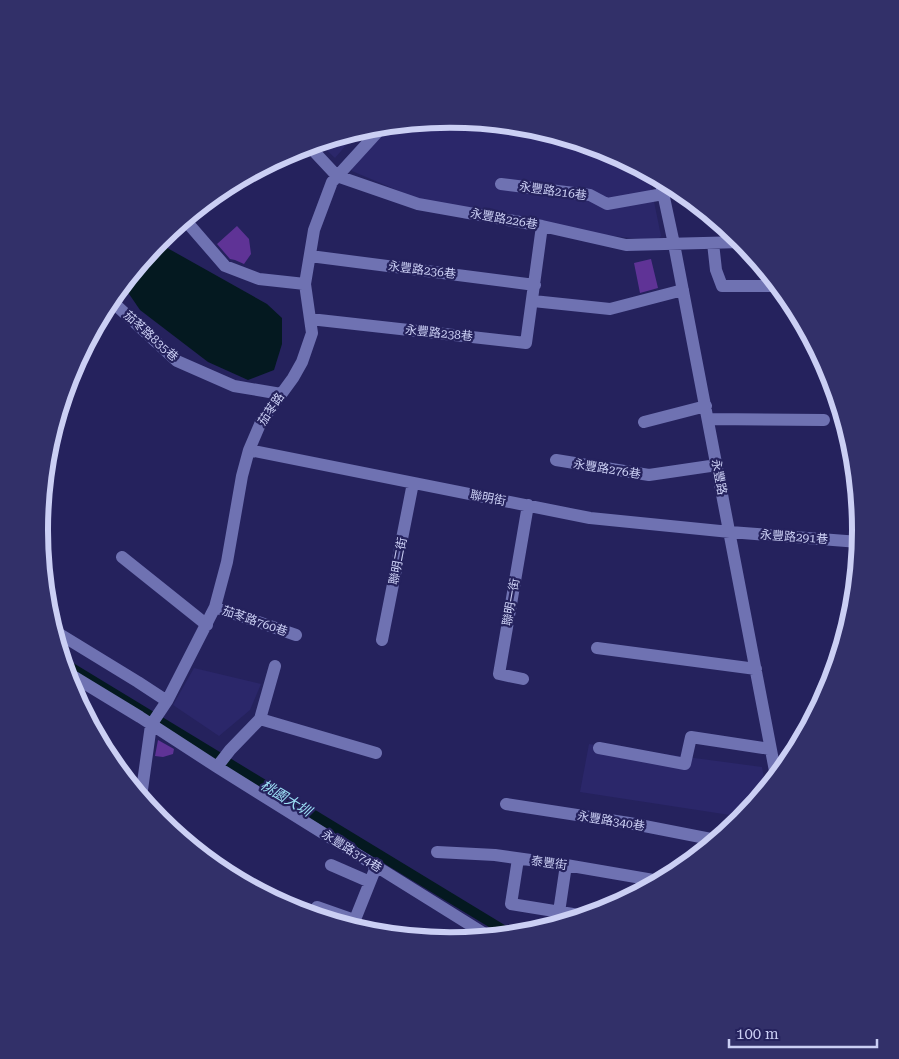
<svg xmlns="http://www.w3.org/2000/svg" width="899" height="1059" font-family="'Roboto Serif','Noto Sans TC',serif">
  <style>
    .built { fill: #2b276a }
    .water { fill: #041920 }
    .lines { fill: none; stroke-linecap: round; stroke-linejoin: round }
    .canal { stroke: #041920; stroke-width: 10 }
    .building { fill: #5f3396 }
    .minor { stroke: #6f72b2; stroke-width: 12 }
    .labels { text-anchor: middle; stroke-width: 4.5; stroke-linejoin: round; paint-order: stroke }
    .street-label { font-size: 12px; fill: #cbcff4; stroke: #25225d }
    .water-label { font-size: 14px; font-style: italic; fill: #9ce0f6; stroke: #25225d }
    .rim { fill: none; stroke: #cbcff4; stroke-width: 6 }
  </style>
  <rect width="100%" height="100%" fill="#25225d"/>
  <path class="built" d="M450,119L530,127L607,150L648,172L661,236L657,241L465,219L352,171V165L386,125Z
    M359,130L335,158L318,142Z
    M194,668L261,684L250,710L219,736L173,705Z
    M589,744L762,767L766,789L743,817L580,792Z"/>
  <path class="water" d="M162,245L267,304L282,318V344L274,370L248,380L208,362L140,310L125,288C134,267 143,257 162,245Z"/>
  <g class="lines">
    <path class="canal" d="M62,662L510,934"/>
  </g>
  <path class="building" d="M237,226L249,239L251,254L244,264L235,260L230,259L217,244Z
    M651,259L658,288L640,293L634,263Z
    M158,740L174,749L173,754L163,757L155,756Z"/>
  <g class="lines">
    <path class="minor" d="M308,145L337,176L418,204L542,226L626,245L742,242
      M660,179L674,244L776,776
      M501,184L590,195L607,204L663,194
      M186,221L225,266L259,279L305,284
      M713,243L716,270L722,286H779
      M310,256L535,285
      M533,301L610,309L683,290
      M107,302L118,307L177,361L234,386L281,394
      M310,319L526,343L542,226
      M708,419L824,420
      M644,422L706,406
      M249,450L590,518L730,532L859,542
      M556,460L649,475L717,465
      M122,557L207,625
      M215,607L296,635
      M53,630L138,682L167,701
      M382,640L413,483
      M597,648L756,669
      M66,672L140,717L217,767L488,936
      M523,679L499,674L528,505
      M260,719L275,666
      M599,748L685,764L691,737L770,749
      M217,767L230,750L260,719L376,753
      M141,797L151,725L167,701L215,607L227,562L242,476L249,450L261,422L293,378L302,362L312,333L305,284L314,230L332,182L384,125
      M506,804L629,823L716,840
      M437,852L495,855L566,865L659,881
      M518,859L511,904L585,916
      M331,865L370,882
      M317,907L354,920
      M559,912L566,865
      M352,927L376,867"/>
  </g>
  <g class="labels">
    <g class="street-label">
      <text transform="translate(553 191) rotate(8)" y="4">永豐路216巷</text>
      <text transform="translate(504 219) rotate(10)" y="4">永豐路226巷</text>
      <text transform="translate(422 270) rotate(7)" y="4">永豐路236巷</text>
      <text transform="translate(439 333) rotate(6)" y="4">永豐路238巷</text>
      <text transform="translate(151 336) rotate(42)" y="4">茄苳路835巷</text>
      <text transform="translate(271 409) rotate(-56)" y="4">茄苳路</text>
      <text transform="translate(607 469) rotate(9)" y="4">永豐路276巷</text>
      <text transform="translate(719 477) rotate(79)" y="4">永豐路</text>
      <text transform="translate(488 498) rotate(11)" y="4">聯明街</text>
      <text transform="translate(794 537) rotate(4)" y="4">永豐路291巷</text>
      <text transform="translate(398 561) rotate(-79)" y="4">聯明二街</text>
      <text transform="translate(511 602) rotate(-80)" y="4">聯明一街</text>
      <text transform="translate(255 621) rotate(19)" y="4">茄苳路760巷</text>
      <text transform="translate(611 821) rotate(9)" y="4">永豐路340巷</text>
      <text transform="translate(352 851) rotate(32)" y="4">永豐路374巷</text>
      <text transform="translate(549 863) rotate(8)" y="4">泰豐街</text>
    </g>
    <g class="water-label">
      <text transform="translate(286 798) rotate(31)" y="5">桃園大圳</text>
    </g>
  </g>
  <path d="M0 0H899V1059H0ZM48 530a402 402 0 1 1 804 0a402 402 0 1 1-804 0Z" fill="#323069" fill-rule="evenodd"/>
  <path class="rim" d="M48 530a402 402 0 1 1 804 0a402 402 0 1 1-804 0Z"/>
  <path d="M729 1039v8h148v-8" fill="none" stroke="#cbcff4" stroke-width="2.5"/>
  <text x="736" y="1039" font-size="15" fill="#cbcff4" stroke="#25225d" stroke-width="4" paint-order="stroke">100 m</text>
</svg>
